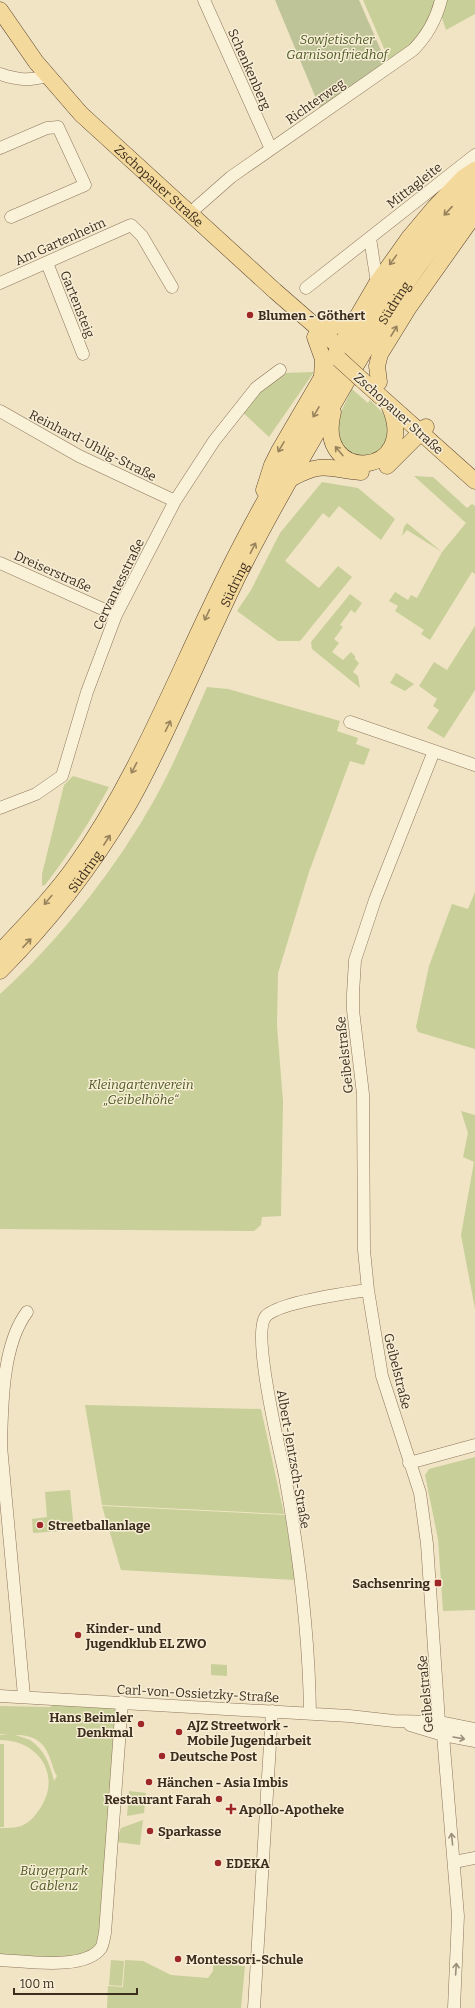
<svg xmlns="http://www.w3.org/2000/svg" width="475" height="2008" font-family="Bitter,serif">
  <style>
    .green { fill: #c8cf98; fill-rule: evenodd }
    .cemetery { fill: #bec497 }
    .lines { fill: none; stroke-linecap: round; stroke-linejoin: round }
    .minor-casing { stroke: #8c755a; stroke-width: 13 }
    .major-casing { stroke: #5a432e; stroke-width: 17 }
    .minor { stroke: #faf1d9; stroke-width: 12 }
    .major { stroke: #f4d99c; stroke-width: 16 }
    .major-bridge-casing { stroke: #5a432e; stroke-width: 17; stroke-linecap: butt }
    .major-bridge { stroke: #f4d99c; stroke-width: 16 }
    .oneway { stroke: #98835d }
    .oneway2 { stroke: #9b8f7c }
    .poi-dot { fill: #9e2727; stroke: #f7eed5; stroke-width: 1.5 }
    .labels { text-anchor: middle; stroke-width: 3; stroke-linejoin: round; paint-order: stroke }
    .park-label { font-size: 13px; font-style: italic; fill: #4b5924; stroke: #f7eed5 }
    .street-label { font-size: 13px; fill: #3c2d1e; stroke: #f7eed5 }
    .poi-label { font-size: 13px; font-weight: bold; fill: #3c2d1e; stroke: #f7eed5; text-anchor: start }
  </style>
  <rect width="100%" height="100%" fill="#f0e4c5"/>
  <path class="green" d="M363,0H435L423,33L409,46L389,60Z
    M445,0H475V14L446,30L441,15Z
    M314,372L269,437L239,409L283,373Z
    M352,389L368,403L370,400L383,413L392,433L377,455L354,456L339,443L337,420Z
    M414,476L433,477L467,508L472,504L475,506V574L472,572L430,640L421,634L424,630L395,611L398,606L389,601L395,592L408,600L411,595L417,598L442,552L407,530L402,536L404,527L407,523L442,552L466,523Z
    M322,482L358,488L395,519L381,540L339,506L329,518L323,513L285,561L319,588L338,566L352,577L300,641H278L237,611L251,590L280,533Z
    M350,594L362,603L355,613L351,610L340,625L343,627L334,639L339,643L332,652L343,660L351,652L355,656V659L359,663L353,672L358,676L360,688L312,649L311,642Z
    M475,626V690L444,738L427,728L439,710L433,706L437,699L419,686L434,662L447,670Z
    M396,673L414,684L405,691L390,683Z
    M207,687L228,689L340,721L337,731L358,738L356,744L370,749L364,765L350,761L309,872L278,973L277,1026L283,1101L281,1216L262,1217L261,1225L254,1231L0,1229V994C60,940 118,866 157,795C176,760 191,723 207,687Z
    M73,776L109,787C90,822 69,854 45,885L42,886V874L64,785Z
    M475,892V1049L418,1032L416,1027L429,966L452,904L468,909Z
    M461,1111L475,1115V1309L461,1235L474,1162L463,1157L468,1133Z
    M85,1405L261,1409L284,1514L102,1505Z
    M475,1457V1610L443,1611L438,1539L425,1475L429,1469Z
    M70,1490L74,1530L33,1533L32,1519L47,1517L45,1492Z
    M102,1506L285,1515L295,1580L121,1570Z
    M211,1664L227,1665V1676L211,1675Z
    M122,1702L105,1933L91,1956L0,1960V1828C7,1828 15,1828 21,1826C29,1823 35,1816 39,1810C63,1776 39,1740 0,1740V1735L9,1734H0V1706L50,1707L55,1704ZM15,1735C35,1735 45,1742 51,1761C53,1766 54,1772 57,1776L54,1781C50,1765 45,1750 30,1740C26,1738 20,1737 15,1735Z
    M0,1744H4V1827H0Z
    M129,1791L146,1793L144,1813L127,1816Z
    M143,1820L140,1845L117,1842L118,1836L121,1828Z
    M111,1960L124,1961L122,1986L109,1985Z
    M125,1960L143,1961L171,1975L208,1978L213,1971V1963L245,1966L241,2008H107L108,1986L123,1987Z"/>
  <path class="cemetery" d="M275,0H359L386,62L320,108Z"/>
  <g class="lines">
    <defs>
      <path id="minor" d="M204,0L271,149
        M0,74C17,80 29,81 47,76
        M0,148L47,128L58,127L85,185L11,217
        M189,214L231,177L413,50C428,35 436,20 441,0
        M370,238L377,283
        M47,263L83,354
        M0,283L131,225L142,236L172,287
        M306,288L475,155
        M0,411L79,456L175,501
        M0,563L116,615
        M350,722L475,765
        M434,751L375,900L355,960L353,994V1010L363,1094L364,1250L368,1290L382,1376L420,1493L427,1544L439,1722L443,1735L458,1916L454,2008
        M0,808L36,794L62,776L87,692L116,615L175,501L214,441L256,388L280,370
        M409,1463L475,1445
        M0,1696L349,1716L394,1721L439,1722L475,1729
        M24,1696L1,1446C2,1406 2,1345 27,1312
        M310,1713C309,1635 299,1554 285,1476C280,1451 251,1332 266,1316C279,1303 346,1293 368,1290
        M410,1725L443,1735L475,1741
        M454,1862L475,1858
        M0,1960C24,1961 85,1971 101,1948C103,1945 104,1937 105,1933L122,1702
        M254,2008L272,1711"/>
      <g id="major">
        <path id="s1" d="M0,10L36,62L81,114L275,291L344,351"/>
        <path d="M315,325C331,328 344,327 357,317"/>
        <path d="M315,337L323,359L322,377"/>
        <path d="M362,380L475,481"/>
        <path d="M379,382L377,366L380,354L409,307L475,214"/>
        <path d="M333,412C314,486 422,477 389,405"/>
        <path d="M387,466L426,427"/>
        <path d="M292,478C323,461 328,469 361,472"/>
        <path d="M264,490L272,465L279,451L377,283L409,238L435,207L463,178L475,170"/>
        <path d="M0,952C26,924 53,897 75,866C139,776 177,673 226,575C259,508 297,443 335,379C377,305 414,244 475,183"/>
        <path id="s2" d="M0,971C49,922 91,868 126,809C138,789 148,768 158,748C185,692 210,634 237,578C272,508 312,441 351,374C387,312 423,250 475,200"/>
      </g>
    </defs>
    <use href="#minor" class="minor-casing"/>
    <use href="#major" class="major-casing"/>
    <use href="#minor" class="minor"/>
    <use href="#major" class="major"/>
    <defs>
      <path id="major-bridge" d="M339,359L362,380"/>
    </defs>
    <use href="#major-bridge" class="major-bridge-casing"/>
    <use href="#major-bridge" class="major-bridge"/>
  </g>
  <defs><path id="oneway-shaft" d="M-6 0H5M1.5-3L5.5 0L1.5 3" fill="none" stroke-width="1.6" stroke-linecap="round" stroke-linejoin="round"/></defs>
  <g class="oneway">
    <use href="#oneway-shaft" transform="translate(448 211) rotate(133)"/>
    <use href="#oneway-shaft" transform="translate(393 260) rotate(126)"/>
    <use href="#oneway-shaft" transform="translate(394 331) rotate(-59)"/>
    <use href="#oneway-shaft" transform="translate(316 412) rotate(120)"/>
    <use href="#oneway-shaft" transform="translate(281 447) rotate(120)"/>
    <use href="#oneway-shaft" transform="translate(339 451) rotate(-130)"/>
    <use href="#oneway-shaft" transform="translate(253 548) rotate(-63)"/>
    <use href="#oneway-shaft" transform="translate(207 615) rotate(115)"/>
    <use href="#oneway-shaft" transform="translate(168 726) rotate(-64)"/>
    <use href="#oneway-shaft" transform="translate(134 768) rotate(117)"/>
    <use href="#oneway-shaft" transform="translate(107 840) rotate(-57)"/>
    <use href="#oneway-shaft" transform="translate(48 900) rotate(130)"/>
    <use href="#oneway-shaft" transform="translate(27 943) rotate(-47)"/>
  </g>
  <g class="oneway2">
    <use href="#oneway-shaft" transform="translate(459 1738) rotate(10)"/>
    <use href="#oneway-shaft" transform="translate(452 1839) rotate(-96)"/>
    <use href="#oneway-shaft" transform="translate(456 1969) rotate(-86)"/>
  </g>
  <g class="poi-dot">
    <circle cx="250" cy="315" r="4"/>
    <circle cx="40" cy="1525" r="4"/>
    <rect x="434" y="1579" width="8" height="8" rx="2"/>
    <circle cx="78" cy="1635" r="4"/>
    <circle cx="141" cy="1724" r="4"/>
    <circle cx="179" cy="1732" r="4"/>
    <circle cx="162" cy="1756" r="4"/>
    <circle cx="149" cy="1782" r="4"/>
    <circle cx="219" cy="1799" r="4"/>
    <path d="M229 1803h4v4h4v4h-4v4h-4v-4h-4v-4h4z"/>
    <circle cx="150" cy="1831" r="4"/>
    <circle cx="218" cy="1863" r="4"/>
    <circle cx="178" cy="1959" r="4"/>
  </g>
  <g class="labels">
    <g class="park-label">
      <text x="337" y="44">Sowjetischer<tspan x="337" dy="15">Garnisonfriedhof</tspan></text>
      <text x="141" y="1089">Kleingartenverein<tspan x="141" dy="15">„Geibelhöhe“</tspan></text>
      <text x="54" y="1875">Bürgerpark<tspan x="54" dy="15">Gablenz</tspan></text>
    </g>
    <g class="street-label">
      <text transform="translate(250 69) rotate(66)" y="5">Schenkenberg</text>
      <text transform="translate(315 101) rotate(-35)" y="5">Richterweg</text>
      <text transform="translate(414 185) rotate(-38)" y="5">Mittagleite</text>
      <text dy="5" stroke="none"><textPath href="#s1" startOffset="238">Zschopauer Straße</textPath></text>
      <text transform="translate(60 241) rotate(-24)" y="5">Am Gartenheim</text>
      <text dy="5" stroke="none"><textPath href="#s2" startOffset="779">Südring</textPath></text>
      <text transform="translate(78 304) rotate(68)" y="5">Gartensteig</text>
      <text transform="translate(399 413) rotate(42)" y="5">Zschopauer Straße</text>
      <text transform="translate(93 445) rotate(27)" y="5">Reinhard-Uhlig-Straße</text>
      <text transform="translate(53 571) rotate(24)" y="5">Dreiserstraße</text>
      <text transform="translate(118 584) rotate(-64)" y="5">Cervantesstraße</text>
      <text dy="5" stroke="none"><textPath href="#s2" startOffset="455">Südring</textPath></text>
      <text dy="5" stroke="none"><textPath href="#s2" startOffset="131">Südring</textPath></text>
      <text transform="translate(344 1055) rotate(-96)" y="5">Geibelstraße</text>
      <text transform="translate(398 1371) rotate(76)" y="5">Geibelstraße</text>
      <text transform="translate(294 1459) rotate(80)" y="5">Albert-Jentzsch-Straße</text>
      <text transform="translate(198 1693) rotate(3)" y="5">Carl-von-Ossietzky-Straße</text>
      <text transform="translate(425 1694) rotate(-95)" y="5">Geibelstraße</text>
    </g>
    <g class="poi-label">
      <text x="258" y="320">Blumen - Göthert</text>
      <text x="48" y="1530">Streetballanlage</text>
      <text x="430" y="1588" text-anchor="end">Sachsenring</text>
      <text x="86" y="1633">Kinder- und<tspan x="86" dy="15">Jugendklub EL ZWO</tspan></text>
      <text x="133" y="1722" text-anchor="end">Hans Beimler<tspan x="133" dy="15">Denkmal</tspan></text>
      <text x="187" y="1730">AJZ Streetwork -<tspan x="187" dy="15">Mobile Jugendarbeit</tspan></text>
      <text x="170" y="1761">Deutsche Post</text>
      <text x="157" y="1787">Hänchen - Asia Imbis</text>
      <text x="211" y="1804" text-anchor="end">Restaurant Farah</text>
      <text x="239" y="1814">Apollo-Apotheke</text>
      <text x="158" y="1836">Sparkasse</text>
      <text x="226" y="1868">EDEKA</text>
      <text x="186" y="1964">Montessori-Schule</text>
    </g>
  </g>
  <path d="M14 1988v6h123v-6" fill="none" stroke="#3c2d1e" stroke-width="2"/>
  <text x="20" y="1988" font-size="12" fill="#3c2d1e" stroke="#f7eed5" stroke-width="3" paint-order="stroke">100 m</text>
</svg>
